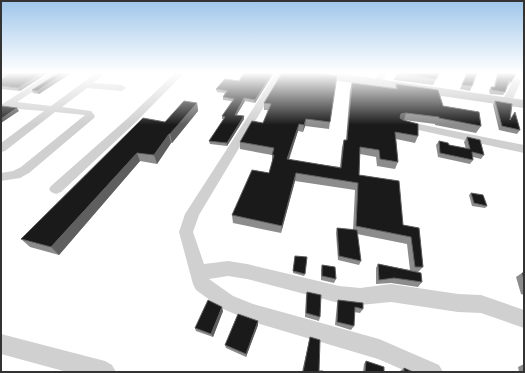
<svg xmlns="http://www.w3.org/2000/svg" width="525" height="373" font-family="'Roboto Condensed',sans-serif">
  <style>
    .lines { fill: none; stroke-linecap: round; stroke-linejoin: round }
    .street { fill: #d0d0d0; fill-rule: evenodd }
    .secondary { fill: #bdbdbd; fill-rule: evenodd }
    .wall { fill: #8c8c8c }
    .shaded-wall { fill: #5f5f5f }
    .building { fill: #1a1a1a; stroke: #5f5f5f }
  </style>
  <rect width="100%" height="100%" fill="#fff"/>
  <g class="lines">
    <path class="street" d="M51,73H61L17,102L51,106L96,73H105L93,83L122,85L126,88L122,91L87,88L62,107L91,111L95,116L94,118L29,173L20,178L1,181V173L13,171L21,167L85,115L55,112L5,151L1,152V143L44,111L6,108L1,105Z
      M175,73H184L136,122L61,192L56,194L51,192L49,189L51,186L128,118Z
      M276,73H284L199,215L193,232L204,264L228,261L247,264L339,286L360,288L391,284L458,294L481,295L524,310V328L481,313L458,312L391,302L360,305L339,303L247,279L228,276L209,279L233,296L253,304L379,339L439,365L443,372H408L378,359L253,322L221,308L196,290L193,284L179,232L185,214Z
      M379,73H387L381,84L378,85L374,82Z
      M517,78L521,81L512,101L507,104L504,103L502,101L513,81Z
      M404,121L524,145V153L400,126L399,124L400,122Z
      M1,334L105,361L112,365L116,372H67L1,354Z"/>
    <path class="secondary" d="M306,73H337L524,100V108L312,77L308,75Z"/>
  </g>
  <path class="wall" d="M1,73H48L20,91L1,89V79L5,77L1,76Z
    M58,73H71L39,94L33,93L32,90Z
    M274,73L255,103L245,101L236,115L244,119L227,146L210,144L209,141L224,119H222V116L232,101L223,100V97L225,93L217,92L216,89L239,81Z
    M282,73L330,122L329,129L305,126L303,132L298,131L289,160L340,167L342,147L344,140H346L350,90L352,83L395,88L396,84L443,106L481,126L476,133L435,125V124L404,120H402L418,136L415,143L396,139L398,162L395,169L377,166L376,157L360,154L359,175L403,225L419,228L423,267L418,272L422,282L418,287L391,283L376,284V268L378,264L410,270L407,244L357,234L361,261L359,265L338,260L336,233L337,228L353,230L355,190L295,181L281,233L233,223L232,215L269,173L272,162V155L240,149V142L263,123L268,110H264V103Z
    M397,73H439L433,85L394,80Z
    M467,73H477L472,86L470,91L460,89Z
    M497,73H515V76L509,85H508L505,92L503,95L490,94L489,90L491,87H494Z
    M495,101L510,120L520,130L517,134L499,130L493,105Z
    M197,103L198,111L172,143H171L157,164L140,161L59,255L30,247L21,239L165,122Z
    M467,137L484,155L481,159L473,157V160L470,164L438,157L436,145L439,141L449,145L466,149L464,142Z
    M471,193L487,206L485,208L472,206L469,195Z
    M295,256L305,274L304,276L293,273Z
    M322,265L336,279L334,283L321,280V270Z
    M522,273H524V295L521,294L516,277Z
    M307,292L320,317L319,321L305,317L306,296Z
    M338,300L363,309L360,313L354,312V326L351,330L335,325L337,304Z
    M223,311L213,337L196,331L195,328Z
    M258,321V325L246,357L226,348L225,345Z
    M310,337L319,371L323,372H302Z
    M366,361L384,372H363L364,364Z
    M524,364V372H519L518,367Z
    M404,368L413,372H400V371Z"/>
  <path class="shaded-wall" d="M42,73H48L20,91L18,88Z
    M65,73H71L39,94L37,91Z
    M273,73H274L255,103V100Z
    M244,98L245,101L235,118V115Z
    M197,103L198,111L172,143L170,134Z
    M17,108L19,111L1,123V119Z
    M406,113L404,120L399,121L401,114Z
    M244,116V119L227,146V143Z
    M306,119L305,126L303,132L304,125Z
    M299,124L298,131L286,167L287,159Z
    M169,134L171,143L157,164L154,155Z
    M137,153L140,161L59,255L51,247Z
    M296,173L295,181L281,233L282,226Z
    M222,307L223,311L213,337L211,334Z
    M258,321V325L246,357V354Z"/>
  <path class="building" d="M1,73H42L18,88L1,86V79L9,74H1Z
    M58,73H65L37,91L32,90Z
    M244,73H273L255,100L244,98L235,115L244,116L227,143L209,141L225,117L222,116L234,99L223,97L227,91L216,89L225,79L239,81Z
    M282,73H320L337,76L330,122L306,119L304,125L299,124L287,159L341,168L344,140H347L352,83L397,89L396,84L438,90L443,106L479,112L481,126L439,118V117L406,113L401,114L400,118L403,120L418,124V136L395,132L398,162L380,159L379,150L360,147L359,175L399,181L403,225L419,228L423,267H415L411,237L356,226L358,183L296,173L282,226L232,215L252,170L269,173L274,155H272L274,148L240,142L252,121L263,123L271,104L264,103Z
    M396,73H439L436,79Z
    M467,73H477L472,86L462,85Z
    M498,73H515V76L511,82L509,81L505,92L492,90L491,87H495Z
    M184,101L197,103L170,134H169L154,155L137,153L51,247L21,239L143,118L165,122Z
    M495,101L512,104L510,120L515,112L520,130L502,126Z
    M1,106H2L17,108L1,119Z
    M467,137L480,140L484,155L472,152L473,160L440,153L439,141L448,143L449,145L470,149Z
    M471,193L483,195L487,206L474,203Z
    M337,228L357,230L361,261L339,256Z
    M295,256L307,257L305,274L293,271Z
    M378,264L421,273L422,282L394,278L379,280Z
    M322,265L335,267L336,279L322,276Z
    M522,273H524V279Z
    M307,292L321,295L320,317L306,313Z
    M208,300L222,307L211,334L195,328Z
    M338,300L363,303V309L355,307L354,326L337,322Z
    M238,314L258,321L246,354L225,345Z
    M310,337L320,340L319,371H323V372H303Z
    M366,361L384,367V372H365Z
    M404,368L413,372H404Z"/>
  <linearGradient id="sky" x2="0" y2="1"><stop stop-color="#9ec6ea"/><stop offset="0.58" stop-color="#fff"/><stop offset="1" stop-color="#fff" stop-opacity="0"/></linearGradient>
  <rect width="525" height="125" fill="url(#sky)"/>
  <rect width="525" height="373" fill="none" stroke="#333333" stroke-width="4"/>
</svg>
